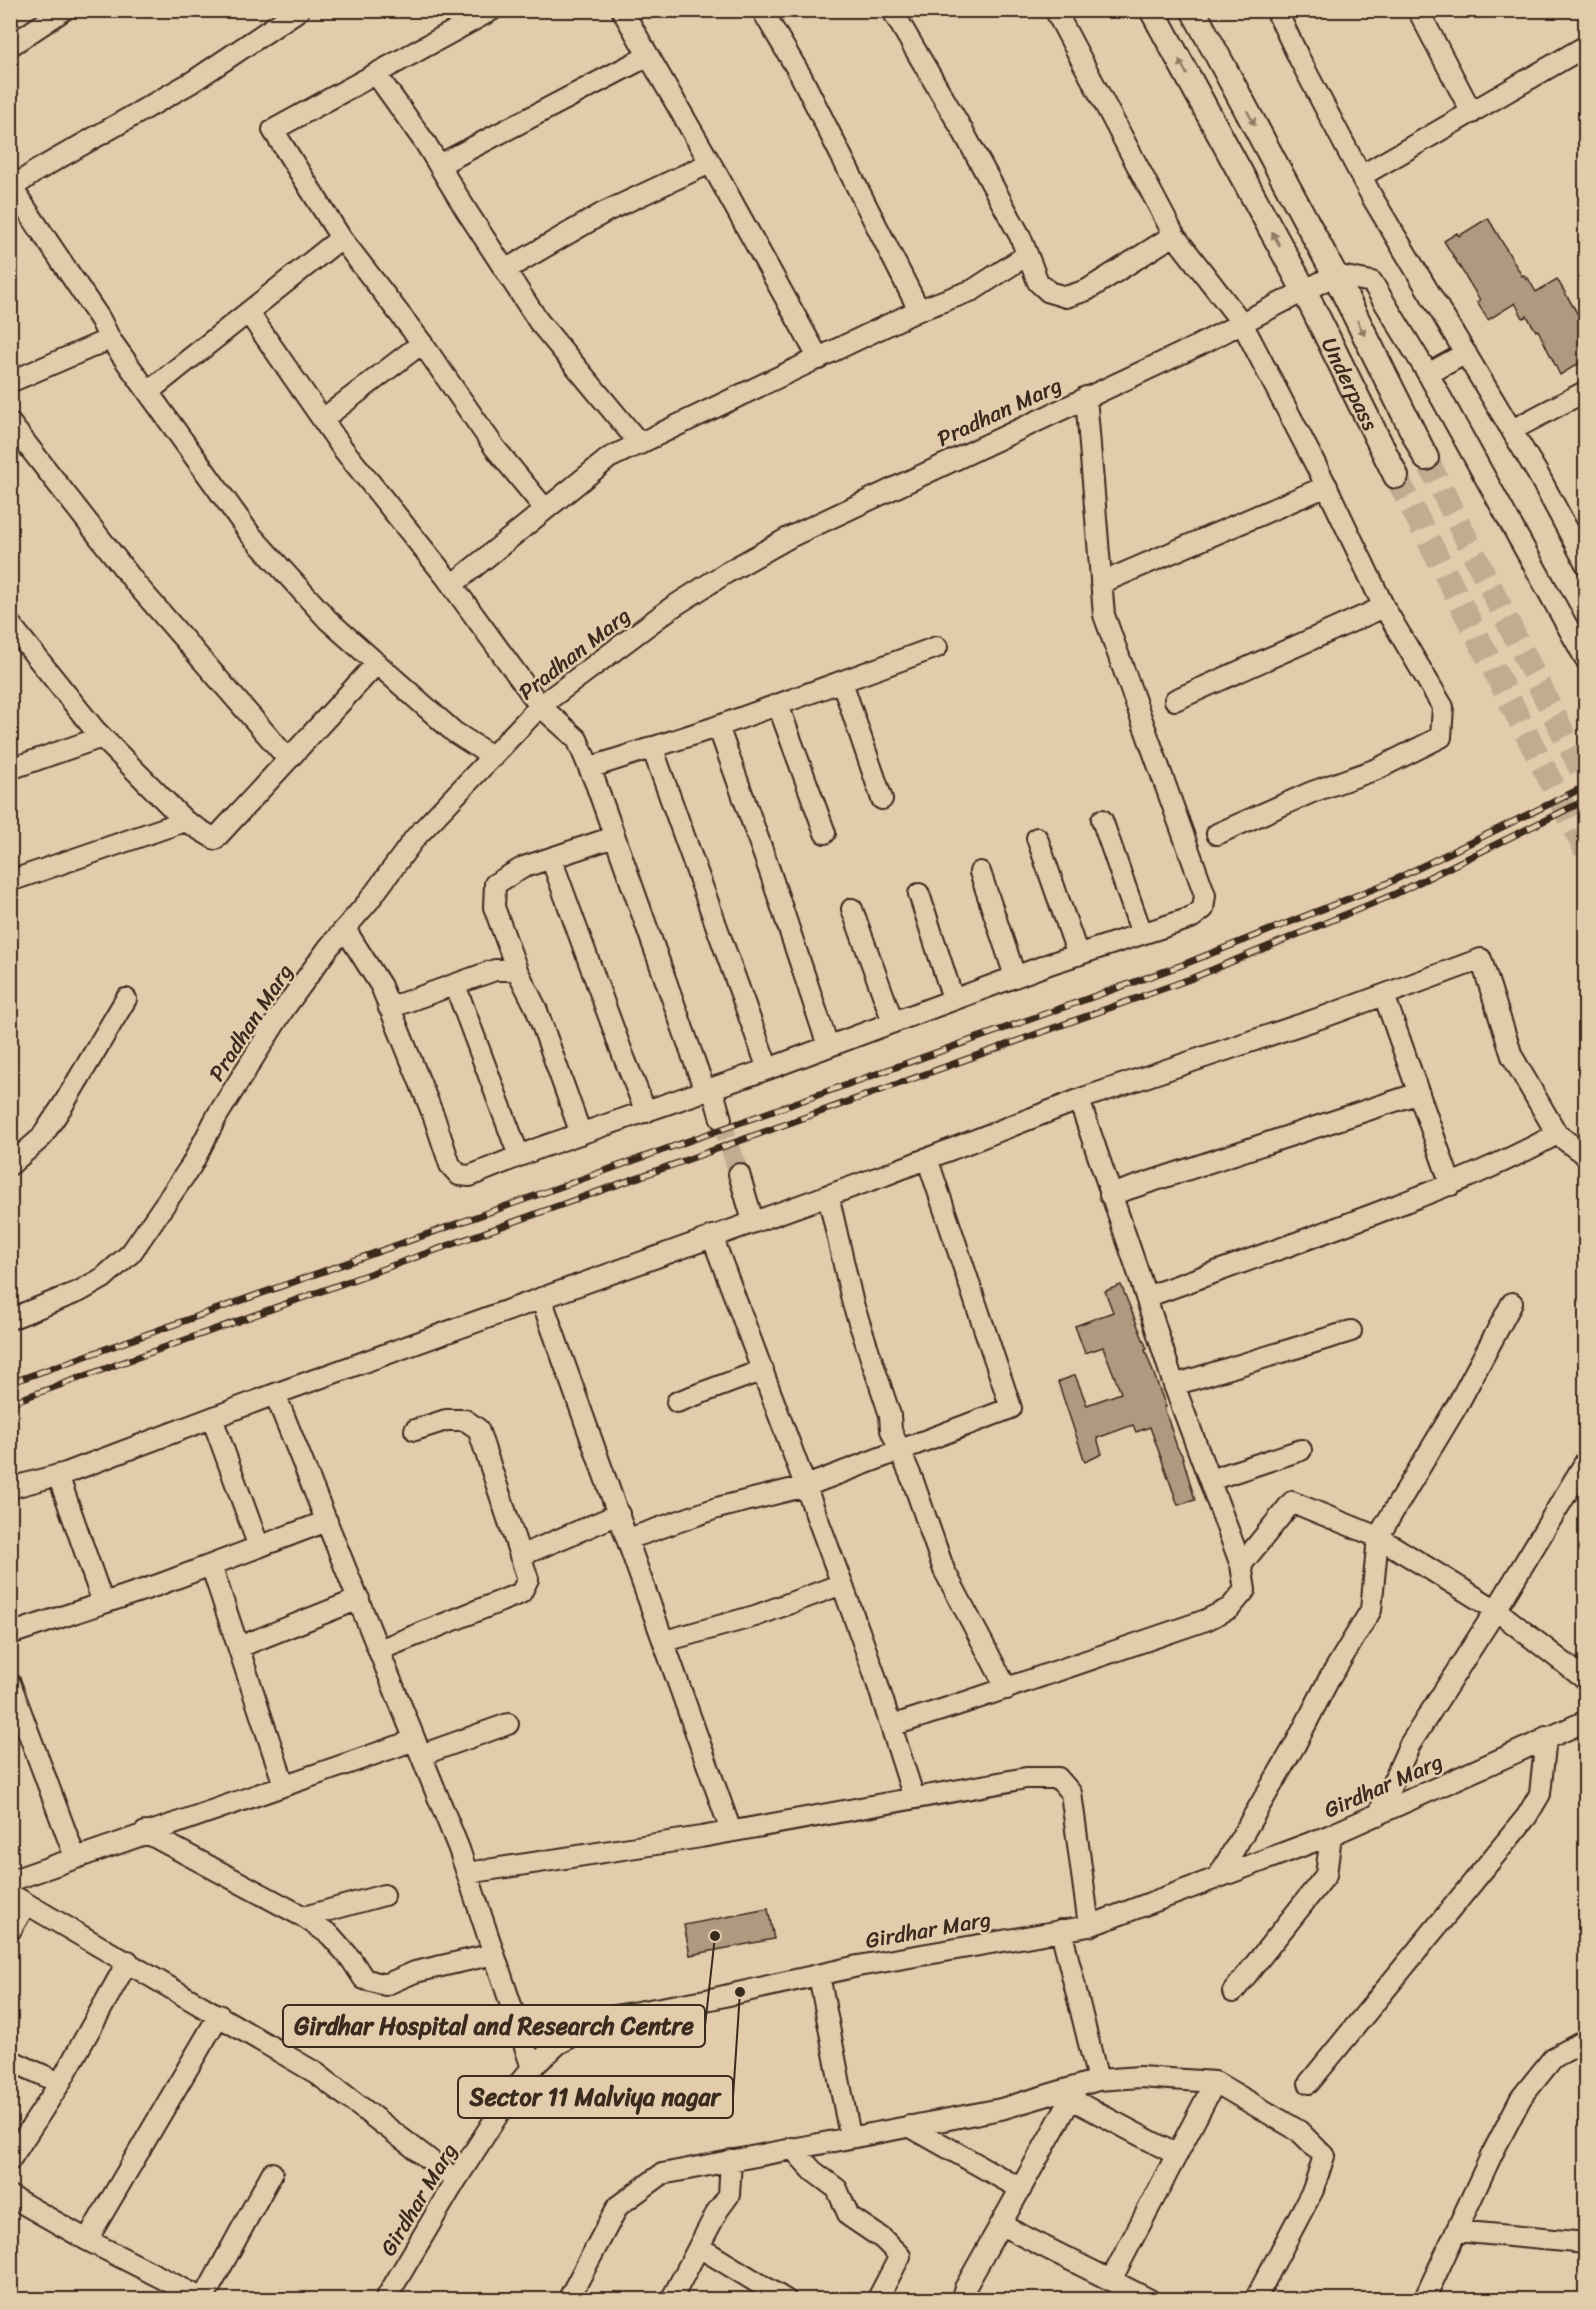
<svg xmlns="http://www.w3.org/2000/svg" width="1596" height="2310" font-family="Sriracha,sans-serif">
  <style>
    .building { fill: #af9a80; stroke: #3b2a1e; stroke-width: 1.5 }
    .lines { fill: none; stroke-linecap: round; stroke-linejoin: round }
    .minor-tunnel { stroke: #c1ac90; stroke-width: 20; stroke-dasharray: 20 10; stroke-linecap: butt }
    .major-tunnel { stroke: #c1ac90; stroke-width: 24; stroke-dasharray: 24 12; stroke-linecap: butt }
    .minor-casing { stroke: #3b2a1e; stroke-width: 24 }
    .major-casing { stroke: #3b2a1e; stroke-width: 28 }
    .minor { stroke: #e3ccac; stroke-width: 20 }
    .major { stroke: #e3ccac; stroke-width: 24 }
    .rail-casing { stroke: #3b2a1e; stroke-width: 7 }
    .rail { stroke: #e3ccac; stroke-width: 4.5; stroke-dasharray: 14; stroke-linecap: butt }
    .oneway { fill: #8f7b65 }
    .labels { text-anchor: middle; stroke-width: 5; stroke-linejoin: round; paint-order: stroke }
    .street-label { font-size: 22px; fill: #3b2a1e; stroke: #e3ccac }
    .leader { fill: none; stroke: #3b2a1e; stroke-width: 2 }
    .callout-dot { fill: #3b2a1e; stroke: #e3ccac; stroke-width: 2 }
    .callout { fill: #e3ccac; stroke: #3b2a1e; stroke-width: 2 }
    .callout-label { font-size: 24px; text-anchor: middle; font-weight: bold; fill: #3b2a1e }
  </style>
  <rect width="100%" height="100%" fill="#e3ccac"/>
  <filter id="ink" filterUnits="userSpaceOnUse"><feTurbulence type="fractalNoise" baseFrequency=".0167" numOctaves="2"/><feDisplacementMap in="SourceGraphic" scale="12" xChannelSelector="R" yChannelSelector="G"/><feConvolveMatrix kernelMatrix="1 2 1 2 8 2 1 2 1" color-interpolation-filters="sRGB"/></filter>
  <g filter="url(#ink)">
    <path class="building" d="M1488,218L1522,276L1524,275L1526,280L1528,278L1536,292L1557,279L1586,328V359L1560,375L1538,330L1536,331L1527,316L1523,318L1515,303L1488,320L1477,302L1480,300L1444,241L1457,233L1459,236Z
      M1121,1285L1147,1349L1145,1350L1166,1407H1164L1177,1447L1182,1455L1195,1500L1178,1505L1150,1427L1136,1432L1133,1425L1097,1438L1102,1454L1085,1462L1058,1382L1075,1375L1087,1405L1121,1393L1103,1347L1085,1353L1075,1326L1113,1312L1105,1291Z
      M768,1909L774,1939L690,1955L684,1925Z"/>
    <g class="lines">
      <path class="minor-tunnel" d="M721,1119L739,1174"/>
      <path class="major-tunnel" d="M1426,458L1586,779
        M1396,476L1586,851"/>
      <defs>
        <path id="minor" d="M492,10L273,130L341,238L422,343L495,448L545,509
          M622,10L719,178L819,359
          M762,10L801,76L919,310
          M892,10L964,133L1020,236L1038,282L1049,292L1066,297L1087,290L1174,235
          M1055,10L1174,235L1242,323L1324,481L1384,607L1443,707L1441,737L1377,769L1312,792L1217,834
          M1276,10L1299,58L1372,197L1539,476L1586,564
          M1418,10L1472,113
          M10,46L64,10
          M376,74L426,144L466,210L539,322L640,444
          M439,165L648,56
          M1361,176L1586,46
          M10,185L100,319L110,339L250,534L328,620L454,732L493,757
          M12,188L36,171L192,82L299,10
          M505,270L605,212L710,163
          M248,312L343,449L446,577L540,706L577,739L596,784L705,1091
          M1428,374L1466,353
          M10,382L110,339
          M148,392L341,238
          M323,419L422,343
          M10,423L136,584L288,759
          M1512,430L1586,391
          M1101,583L1327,486
          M452,585L609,458L919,310L973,290L1027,255
          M10,624L95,730L185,821L215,839L377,663
          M842,682L882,799
          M1175,700L1384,607
          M778,705L825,833
          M718,726L770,872L828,1046
          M652,747L768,1069
          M589,768L713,728L937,647
          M10,769L102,737
          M1102,820L1142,934
          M1037,838L1078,955
          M551,858L623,1055L646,1112
          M980,872L1015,976
          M10,881L185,821
          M919,894L953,999
          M852,909L893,1022
          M345,929L381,986L434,1117L450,1165L459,1175L470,1176L539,1148L768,1069L1052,963L1191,918L1203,909L1205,895L1104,615L1086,397
          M517,970L494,907L495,884L524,867L614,837
          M455,985L519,1156
          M1384,995L1451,1185
          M389,1008L495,970H517L536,1008L581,1134
          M712,1088L721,1119
          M10,1165L41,1138L63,1105L126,999
          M739,1174L753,1221
          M828,1195L853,1304L890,1415L891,1430L913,1481L944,1570L1007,1689
          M1110,1195L1419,1093
          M712,1236L842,1584L873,1670L914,1798
          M1146,1297C1229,1267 1312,1238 1395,1206C1450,1185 1505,1163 1557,1134
          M541,1298L731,1831
          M10,1319L80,1291L103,1278L131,1253L191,1166L217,1116L284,1009L329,947L368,902L415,838L540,706L671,608L726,573L790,537L1197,346L1335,275L1372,282L1428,374L1586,660
          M1174,1385L1351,1331
          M275,1394L459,1849L532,2068
          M677,1402L763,1370
          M212,1418L259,1547
          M58,1475L103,1603
          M1210,1480L1301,1450
          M10,1488L66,1473L275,1394L885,1175L1086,1097L1329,1015L1481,959L1512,1056L1557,1134L1586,1156
          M628,1539L717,1508L806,1486L1011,1408L927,1158
          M520,1556L619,1514
          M211,1565L284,1785
          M1241,1565L1292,1502L1378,1537L1496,1610L1586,1680
          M10,1634L158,1585L327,1521
          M665,1641L755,1616L842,1584
          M239,1647L359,1599
          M379,1650L521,1593L528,1579L478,1429L465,1420H446L415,1430
          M10,1683L75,1857
          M891,1726L966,1702L1206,1620L1230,1608L1245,1590L1241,1565L1174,1385L1138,1272L1079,1100
          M421,1755L508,1724
          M1378,1815L1410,1744L1496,1610L1586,1461
          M145,1832L304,1917L330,1935L351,1959L364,1979L385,1985L415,1972L494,1954
          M467,1873L701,1837L1026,1778H1058L1071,1793L1089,1926
          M1218,1877L1295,1745L1328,1681L1371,1610L1378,1537L1458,1404L1512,1303
          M10,1881L415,1740
          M10,1894L316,2073L456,2180
          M304,1917L384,1895
          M1061,1930L1098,2080L1140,2077L1215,2082L1299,2131L1324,2156L1313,2190L1255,2300
          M10,1931L26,1904
          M819,1975L850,2136
          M1233,1992L1326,1875L1331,1835
          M10,2060L60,2083
          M1309,2083L1527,1816L1540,1794L1546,1737
          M1071,2099L1177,2155
          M909,2126L1021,2189
          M792,2148L813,2171L837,2189L849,2216L883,2239L900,2256L877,2300
          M10,2160L60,2083L128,1961
          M10,2196L87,2240L203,2299
          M1001,2225L1150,2300
          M1456,2231L1586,2243
          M87,2240L219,2015
          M699,2247L786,2300
          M1111,2280L1215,2082
          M203,2300L272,2173
          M385,2300L456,2180L515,2088L532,2068L558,2044L609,2017L711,1999L858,1966L1089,1926L1331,1835L1586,1721
          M568,2300L618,2206L662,2174L1001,2109L1098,2080
          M671,2300L718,2210L729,2195L731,2160
          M961,2300L965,2288L1078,2086
          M1424,2300L1492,2154L1521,2098L1553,2058L1586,2040"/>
        <g id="major">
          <path id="s1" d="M1152,10L1304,290L1396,476"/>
          <path d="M1193,10L1335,275L1426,458"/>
        </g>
      </defs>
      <use href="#minor" class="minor-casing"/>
      <use href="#major" class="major-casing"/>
      <use href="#minor" class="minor"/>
      <use href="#major" class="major"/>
      <defs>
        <path id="rail" d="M10,1383L1182,965L1388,883L1586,786
          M10,1403L1190,979L1395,894L1586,800"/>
      </defs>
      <use href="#rail" class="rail-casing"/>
      <use href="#rail" class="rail"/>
    </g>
    <defs><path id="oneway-solid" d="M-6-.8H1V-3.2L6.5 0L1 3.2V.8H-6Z" transform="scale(1.5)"/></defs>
    <g class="oneway">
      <use href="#oneway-solid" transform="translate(1183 67) rotate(-118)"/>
      <use href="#oneway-solid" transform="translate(1251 118) rotate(62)"/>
      <use href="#oneway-solid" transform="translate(1276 239) rotate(-118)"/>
      <use href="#oneway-solid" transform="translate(1361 328) rotate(64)"/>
    </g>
  </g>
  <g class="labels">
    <g class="street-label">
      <text dy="8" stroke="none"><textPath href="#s1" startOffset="423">Underpass</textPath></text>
      <text transform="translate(999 411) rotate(-25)" y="8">Pradhan Marg</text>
      <text transform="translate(574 653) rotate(-38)" y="8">Pradhan Marg</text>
      <text transform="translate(250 1022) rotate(-57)" y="8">Pradhan Marg</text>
      <text transform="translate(1383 1785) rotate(-24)" y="8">Girdhar Marg</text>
      <text transform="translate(928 1929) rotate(-10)" y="8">Girdhar Marg</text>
      <text transform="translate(418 2199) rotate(-59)" y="8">Girdhar Marg</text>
    </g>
  </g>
  <path class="leader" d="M715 1936L705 2026M740 1992L733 2097"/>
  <g class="callout-dot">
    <circle cx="715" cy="1936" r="6"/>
    <circle cx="740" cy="1992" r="6"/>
  </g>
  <g class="callout">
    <rect x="283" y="2005" width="422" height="42" rx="6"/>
    <rect x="458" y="2076" width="275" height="42" rx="6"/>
  </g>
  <g class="callout-label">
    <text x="494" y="2034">Girdhar Hospital and Research Centre</text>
    <text x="595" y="2105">Sector 11 Malviya nagar</text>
  </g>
  <rect width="1596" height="2310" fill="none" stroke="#e3ccac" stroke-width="36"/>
  <rect x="18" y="18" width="1560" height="2274" fill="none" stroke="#3b2a1e" stroke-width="2" filter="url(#ink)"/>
</svg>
